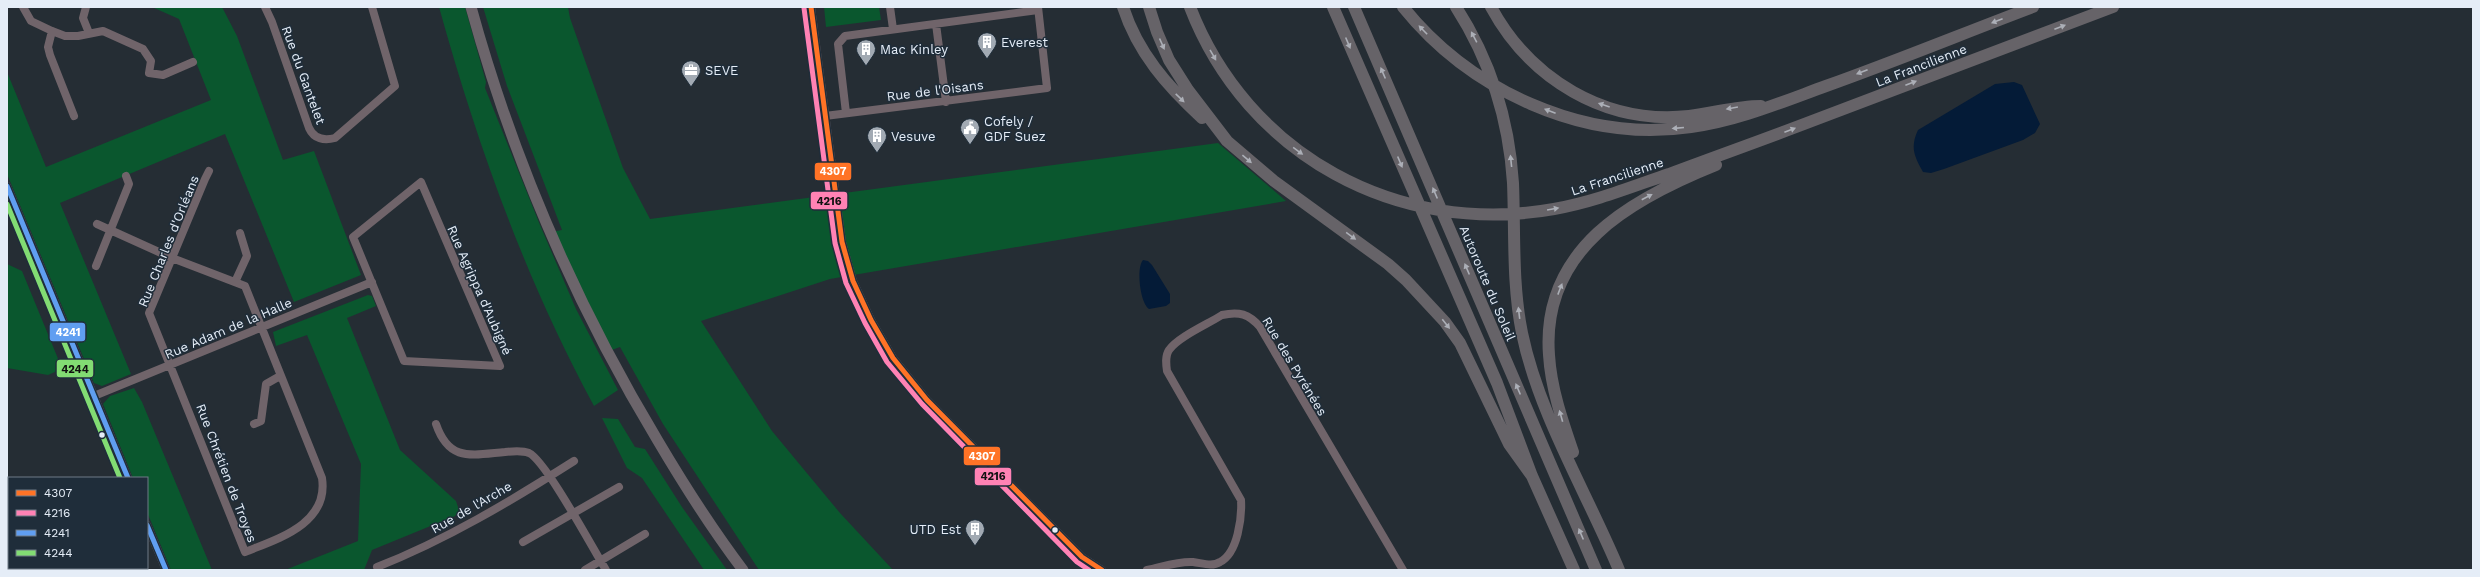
<svg xmlns="http://www.w3.org/2000/svg" width="2480" height="577" font-family="'Work Sans',sans-serif">
  <style>
    .green { fill: #0a572e }
    .water { fill: #041b37 }
    .lines { fill: none; stroke-linecap: round; stroke-linejoin: round }
    .minor { stroke: #70646a; stroke-width: 8 }
    .major { stroke: #6c656b; stroke-width: 11 }
    .highway { stroke: #666368; stroke-width: 12 }
    .bus-1-casing { stroke: #1f2d3a; stroke-width: 8 }
    .bus-2-casing { stroke: #1f2d3a; stroke-width: 8 }
    .bus-3-casing { stroke: #1f2d3a; stroke-width: 8 }
    .bus-4-casing { stroke: #1f2d3a; stroke-width: 8 }
    .bus-1 { stroke: #ff7326; stroke-width: 5 }
    .bus-2 { stroke: #ff82b4; stroke-width: 5 }
    .bus-3 { stroke: #609ef1; stroke-width: 5 }
    .bus-4 { stroke: #82dc73; stroke-width: 5 }
    .oneway { fill: #acafb7 }
    .bus-dot { fill: #e5edf7; stroke: #1f2d3a; stroke-width: 1.5 }
    .labels { text-anchor: middle; stroke-width: 3; stroke-linejoin: round; paint-order: stroke }
    .poi-label { font-size: 13px; fill: #e5edf7; stroke: #1f2d3a; text-anchor: start }
    .street-label { font-size: 13px; fill: #e5edf7; stroke: #1f2d3a }
    .line-badge { stroke: #1f2d3a; stroke-width: 1.5 }
    .badge-label { font-size: 11px; text-anchor: middle; font-weight: bold; fill: #fff }
    .pale-badge-label { font-size: 11px; text-anchor: middle; font-weight: bold; fill: #111 }
  </style>
  <rect width="100%" height="100%" fill="#252d34"/>
  <path class="green" d="M152,7H222L237,36L283,160L314,151L361,275L294,302L225,134L60,203L131,374L102,386L94,383L7,174V72L46,167L211,100L179,19Z
    M439,7H465L486,82L485,88L540,225L576,309L618,390L594,406C526,281 477,144 439,7Z
    M483,7H568L570,18L623,168L650,219L1218,143L1286,201L830,279L701,321L772,431L840,513L893,570H759L663,424L620,347L609,351L551,232L562,230L507,86Z
    M824,7H879L881,20L826,27Z
    M7,264L22,271L59,361L57,371L48,375L7,368Z
    M368,295L372,296L376,306L347,318L400,450L456,501L459,510L455,516L372,550L364,570H285L358,541L361,464L307,335L276,346L273,332Z
    M134,388L142,402L212,570H171L147,512V478H133L103,404L110,396Z
    M602,418L618,419L635,447L645,449L682,507L727,570H704L642,478L627,468Z"/>
  <path class="water" d="M2014,82L2022,85L2040,124L2035,133L2023,140L1944,169L1931,173L1923,172C1914,156 1910,147 1918,130L1995,84Z
    M1143,260L1148,261L1152,265L1170,294V303L1166,306L1149,309C1140,303 1136,268 1143,260Z"/>
  <g class="lines">
    <path class="minor" d="M23,7L31,21L52,31L65,36H78L103,31L143,49L151,61L149,73L163,75L193,62
      M86,7L83,18L89,33
      M265,7L272,22L309,128C314,139 324,141 335,138L395,86L372,7
      M811,7L842,242L853,281L871,320L893,358L927,400L1082,557L1102,570
      M890,7L893,29
      M936,24L946,102
      M52,31L48,47L50,55L74,116
      M846,113L838,44L845,36L1038,10
      M825,116L1047,88L1038,7
      M421,182L500,366L404,361L353,237Z
      M7,186L128,478
      M97,224L172,258L245,286L322,478C329,524 277,539 245,552L149,313L205,179L209,171
      M96,266L129,184L126,176
      M235,282L247,256L240,233
      M94,396L372,282
      M254,424L261,421L266,384L280,376
      M436,424C449,462 471,455 505,452C513,451 522,450 529,453C546,461 593,549 606,570
      M147,525L166,570
      M523,542L619,487
      M377,567C446,540 511,501 574,461
      M585,570L645,534
      M1147,570C1162,567 1178,561 1193,562C1202,563 1212,567 1220,562C1238,553 1242,517 1241,500L1167,371C1166,364 1165,356 1169,350C1178,337 1208,324 1222,315C1239,311 1249,314 1260,327L1403,570"/>
    <path class="major" d="M471,7C513,160 576,305 658,441C684,485 712,529 743,570"/>
    <path class="highway" d="M1123,7C1138,53 1167,86 1202,118
      M1149,7L1157,32L1169,60L1188,90L1227,141L1274,181L1388,264L1406,280L1445,322L1460,343L1509,444L1532,476
      M1190,7C1247,155 1398,237 1554,209C1594,202 1631,187 1669,174C1717,156 1765,139 1812,121C1912,83 2012,45 2113,7
      M1333,7L1497,383L1532,476L1574,570
      M1354,7L1596,570
      M1403,7C1470,90 1582,143 1691,127C1737,121 1782,102 1826,86C1896,61 1964,33 2033,7
      M1456,7C1490,60 1509,119 1513,183C1515,232 1512,284 1522,333C1539,415 1587,493 1619,570
      M1491,7C1530,79 1605,125 1689,116C1714,113 1736,106 1761,106
      M1573,452C1562,420 1551,388 1549,355C1541,249 1631,199 1716,165"/>
    <defs>
      <path id="bus-1" d="M811,7L842,242L853,281L871,320L893,358L927,400L1082,557L1102,570"/>
      <path id="bus-2" d="M804,8L835,243L846,283L865,323L887,362L922,404L1077,562L1089,570"/>
      <path id="bus-3" d="M7,186L128,478
        M147,525L166,570"/>
      <path id="bus-4" d="M7,204L120,478"/>
    </defs>
    <use href="#bus-1" class="bus-1-casing"/>
    <use href="#bus-2" class="bus-2-casing"/>
    <use href="#bus-3" class="bus-3-casing"/>
    <use href="#bus-4" class="bus-4-casing"/>
    <use href="#bus-1" class="bus-1"/>
    <use href="#bus-2" class="bus-2"/>
    <use href="#bus-3" class="bus-3"/>
    <use href="#bus-4" class="bus-4"/>
  </g>
  <defs><path id="oneway-solid" d="M-6-.8H1V-3.2L6.5 0L1 3.2V.8H-6Z"/></defs>
  <g class="oneway">
    <use href="#oneway-solid" transform="translate(1997 21) rotate(159)"/>
    <use href="#oneway-solid" transform="translate(2060 27) rotate(-21)"/>
    <use href="#oneway-solid" transform="translate(1423 30) rotate(-134)"/>
    <use href="#oneway-solid" transform="translate(1474 37) rotate(-118)"/>
    <use href="#oneway-solid" transform="translate(1348 43) rotate(67)"/>
    <use href="#oneway-solid" transform="translate(1162 44) rotate(66)"/>
    <use href="#oneway-solid" transform="translate(1213 55) rotate(60)"/>
    <use href="#oneway-solid" transform="translate(1862 72) rotate(159)"/>
    <use href="#oneway-solid" transform="translate(1383 73) rotate(-113)"/>
    <use href="#oneway-solid" transform="translate(1911 83) rotate(-21)"/>
    <use href="#oneway-solid" transform="translate(1180 98) rotate(44)"/>
    <use href="#oneway-solid" transform="translate(1604 105) rotate(-161)"/>
    <use href="#oneway-solid" transform="translate(1732 108) rotate(170)"/>
    <use href="#oneway-solid" transform="translate(1550 111) rotate(-159)"/>
    <use href="#oneway-solid" transform="translate(1678 128) rotate(175)"/>
    <use href="#oneway-solid" transform="translate(1790 130) rotate(-21)"/>
    <use href="#oneway-solid" transform="translate(1298 151) rotate(36)"/>
    <use href="#oneway-solid" transform="translate(1247 159) rotate(40)"/>
    <use href="#oneway-solid" transform="translate(1511 161) rotate(-96)"/>
    <use href="#oneway-solid" transform="translate(1400 162) rotate(67)"/>
    <use href="#oneway-solid" transform="translate(1435 193) rotate(-113)"/>
    <use href="#oneway-solid" transform="translate(1647 197) rotate(-28)"/>
    <use href="#oneway-solid" transform="translate(1553 209) rotate(-10)"/>
    <use href="#oneway-solid" transform="translate(1351 236) rotate(36)"/>
    <use href="#oneway-solid" transform="translate(1467 269) rotate(-113)"/>
    <use href="#oneway-solid" transform="translate(1560 289) rotate(-69)"/>
    <use href="#oneway-solid" transform="translate(1519 313) rotate(-97)"/>
    <use href="#oneway-solid" transform="translate(1446 324) rotate(52)"/>
    <use href="#oneway-solid" transform="translate(1518 389) rotate(-113)"/>
    <use href="#oneway-solid" transform="translate(1561 416) rotate(-106)"/>
    <use href="#oneway-solid" transform="translate(1581 534) rotate(-113)"/>
  </g>
  <defs>
    <symbol id="building-pin" viewBox="-11 -11 22 30"><path d="M0 17L-7.5 6A9.5 9.5 0 1 1 7.5 6Z" fill="#a2aab3" stroke="#1f2d3a"/><path d="M-4-6H4V6H1V3H-1V6H-4ZM-2.5-4.3h1.7v1.8h-1.7ZM.8-4.3h1.7v1.8H.8ZM-2.5-1h1.7V.8h-1.7ZM.8-1h1.7V.8H.8Z" fill="#fff"/></symbol>
    <symbol id="office-pin" viewBox="-11 -11 22 30"><path d="M0 17L-7.5 6A9.5 9.5 0 1 1 7.5 6Z" fill="#a2aab3" stroke="#1f2d3a"/><path d="M-6-3h4V-5.5h4V-3h4V5H-6ZM-1-4.5V-3h2v-1.5ZM-6 0V1H6V0Z" fill="#fff"/></symbol>
    <symbol id="civic-pin" viewBox="-11 -11 22 30"><path d="M0 17L-7.5 6A9.5 9.5 0 1 1 7.5 6Z" fill="#a2aab3" stroke="#1f2d3a"/><path d="M-.6-6.5H3V-4.5H.6V-3L4-1V1h2V6H-6V1h2V-1L-.6-3ZM-1.2 2.5V6h2.4V2.5Z" fill="#fff"/></symbol>
  </defs>
  <g fill-rule="evenodd">
    <use href="#building-pin" x="976" y="31" width="22" height="30"/>
    <use href="#building-pin" x="855" y="38" width="22" height="30"/>
    <use href="#office-pin" x="680" y="59" width="22" height="30"/>
    <use href="#civic-pin" x="959" y="117" width="22" height="30"/>
    <use href="#building-pin" x="866" y="125" width="22" height="30"/>
    <use href="#building-pin" x="964" y="518" width="22" height="30"/>
  </g>
  <g class="bus-dot">
    <circle cx="102" cy="435" r="3.5"/>
    <circle cx="1055" cy="530" r="3.5"/>
  </g>
  <g class="labels">
    <g class="poi-label">
      <text x="1001" y="47">Everest</text>
      <text x="880" y="54">Mac Kinley</text>
      <text x="705" y="75">SEVE</text>
      <text x="984" y="126">Cofely /<tspan x="984" dy="15">GDF Suez</tspan></text>
      <text x="891" y="141">Vesuve</text>
      <text x="961" y="534" text-anchor="end">UTD Est</text>
    </g>
    <g class="street-label">
      <text transform="translate(1921 65) rotate(-21)" y="5">La Francilienne</text>
      <text transform="translate(304 75) rotate(70)" y="5">Rue du Gantelet</text>
      <text transform="translate(935 90) rotate(-7)" y="5">Rue de l'Oisans</text>
      <text transform="translate(1617 176) rotate(-18)" y="5">La Francilienne</text>
      <text transform="translate(168 241) rotate(-68)" y="5">Rue Charles d'Orléans</text>
      <text transform="translate(1488 283) rotate(67)" y="5">Autoroute du Soleil</text>
      <text transform="translate(480 290) rotate(66)" y="5">Rue Agrippa d'Aubigné</text>
      <text transform="translate(228 328) rotate(-23)" y="5">Rue Adam de la Halle</text>
      <text transform="translate(1295 366) rotate(59)" y="5">Rue des Pyrénées</text>
      <text transform="translate(227 473) rotate(69)" y="5">Rue Chrétien de Troyes</text>
      <text transform="translate(471 507) rotate(-30)" y="5">Rue de l'Arche</text>
    </g>
  </g>
  <g class="line-badge">
    <rect x="814" y="162" width="38" height="19" rx="4" fill="#ff7326"/>
    <rect x="810" y="191" width="38" height="19" rx="4" fill="#ff82b4"/>
    <rect x="49" y="322" width="37" height="20" rx="4" fill="#609ef1"/>
    <rect x="56" y="359" width="38" height="19" rx="4" fill="#82dc73"/>
    <rect x="963" y="446" width="38" height="20" rx="4" fill="#ff7326"/>
    <rect x="974" y="467" width="38" height="19" rx="4" fill="#ff82b4"/>
  </g>
  <g class="badge-label">
    <text x="833" y="175">4307</text>
    <text x="68" y="336">4241</text>
    <text x="982" y="460">4307</text>
  </g>
  <g class="pale-badge-label">
    <text x="829" y="205">4216</text>
    <text x="75" y="373">4244</text>
    <text x="993" y="480">4216</text>
  </g>
  <rect width="2480" height="577" fill="none" stroke="#e5edf7" stroke-width="16"/>
  <rect x="8" y="477" width="140" height="92" fill="#1f2d3a" stroke="#6e7a86"/>
  <rect x="16" y="490" width="20" height="6" fill="#ff7326" stroke="#6e7a86"/>
  <text x="44" y="497" font-size="12" fill="#e5edf7">4307</text>
  <rect x="16" y="510" width="20" height="6" fill="#ff82b4" stroke="#6e7a86"/>
  <text x="44" y="517" font-size="12" fill="#e5edf7">4216</text>
  <rect x="16" y="530" width="20" height="6" fill="#609ef1" stroke="#6e7a86"/>
  <text x="44" y="537" font-size="12" fill="#e5edf7">4241</text>
  <rect x="16" y="550" width="20" height="6" fill="#82dc73" stroke="#6e7a86"/>
  <text x="44" y="557" font-size="12" fill="#e5edf7">4244</text>
</svg>
